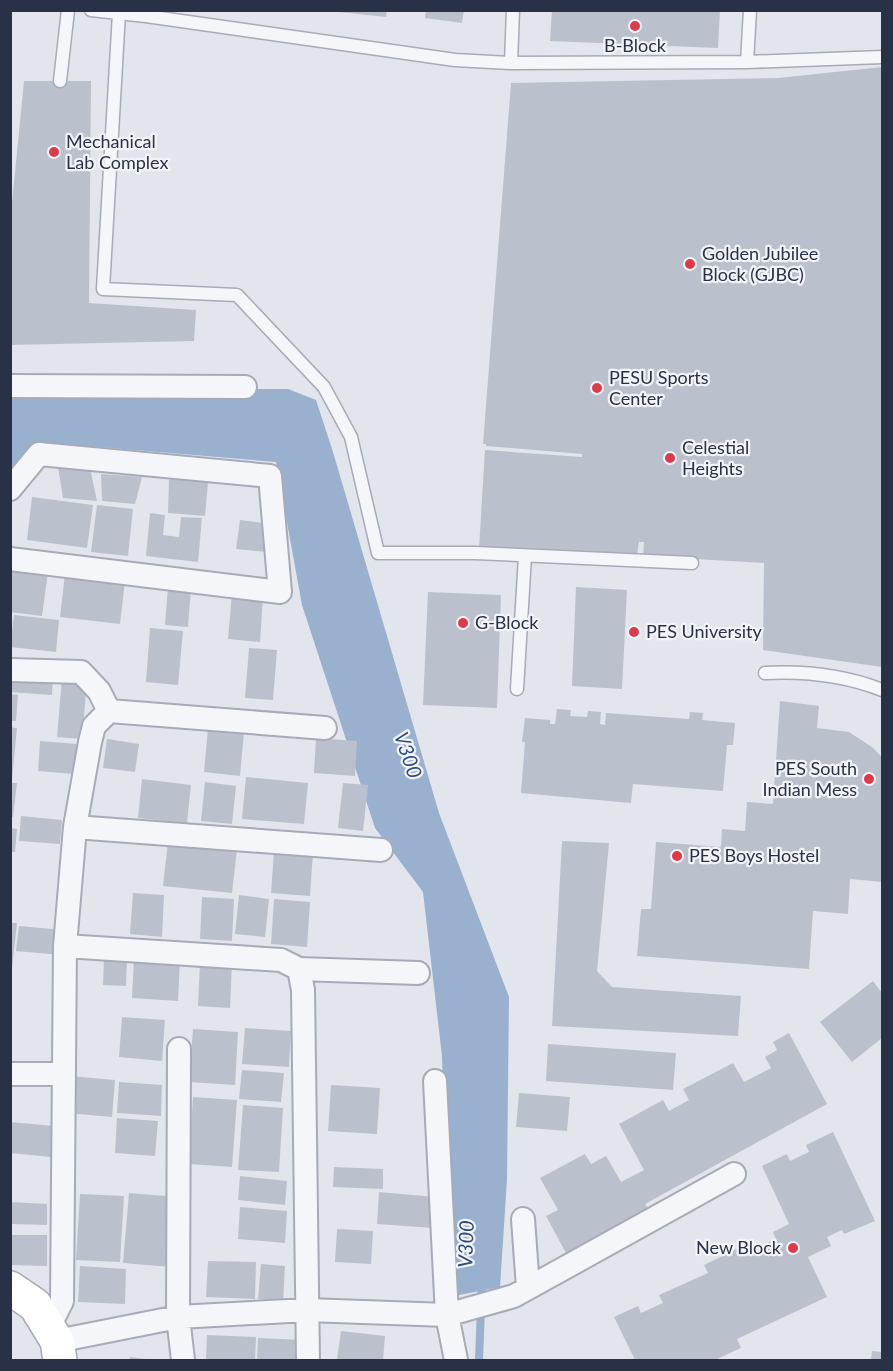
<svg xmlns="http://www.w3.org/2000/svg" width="893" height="1371" font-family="Lato,sans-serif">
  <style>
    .water { fill: #99b0cf }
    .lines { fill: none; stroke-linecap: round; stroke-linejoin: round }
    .stream { stroke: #99b0cf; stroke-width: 8 }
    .building { fill: #bbc1cc }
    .lane-casing { stroke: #a6abb7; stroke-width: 15 }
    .street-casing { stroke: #a6abb7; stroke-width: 26 }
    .secondary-casing { stroke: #a6abb7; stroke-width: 36 }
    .lane { stroke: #f5f6f9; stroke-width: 12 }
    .street { stroke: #f5f6f9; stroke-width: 22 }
    .secondary { stroke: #fff; stroke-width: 33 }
    .poi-dot { fill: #dd3b49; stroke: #f2f4f9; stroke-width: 2 }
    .labels { text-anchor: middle; stroke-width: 4.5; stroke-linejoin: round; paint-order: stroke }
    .poi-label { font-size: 18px; fill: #283146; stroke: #f2f4f9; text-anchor: start }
    .water-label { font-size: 20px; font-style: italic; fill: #2d4c7e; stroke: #f2f4f9 }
  </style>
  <rect width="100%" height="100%" fill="#e2e5ec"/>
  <path class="water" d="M288,389L316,400L333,452L439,813L509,997L507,1180L500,1287L449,1297L442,1056L423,892L375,828L302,605L276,462L40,442L21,457L11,471V390Z"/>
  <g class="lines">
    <path class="stream" d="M479,1360L482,1281"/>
  </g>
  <path class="building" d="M339,10H387L386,17L339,12Z
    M426,10H464L462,23L425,18Z
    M552,10H720L718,48L550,41Z
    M882,67V667L763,650L764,563L643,556L644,542H639L637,556L479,548L485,450L582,457V454L486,446V444H483L511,83L778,78Z
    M24,81H91L89,303L196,310L194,341L10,345V223Z
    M58,467L90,468L97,501L63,498Z
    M101,474L142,477L135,504L102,501Z
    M169,479L208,482L205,516L168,513Z
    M32,497L93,505L87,548L27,540Z
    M97,505L133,509L128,556L91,552Z
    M150,513L165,515L163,535L179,537L181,517L202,518L198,562L146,556Z
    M240,520L271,524L268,552L236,549Z
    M10,567L48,572L42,616L10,612Z
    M65,574L125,581L120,624L60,617Z
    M168,586L191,588L188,627L165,625Z
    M576,587L627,590L622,689L572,686Z
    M428,592L501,595L497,708L423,705Z
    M232,593L263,596L260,642L228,639Z
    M14,615L59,620L56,652L10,647Z
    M150,628L183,631L178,685L146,682Z
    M249,648L277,650L273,700L245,698Z
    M10,670L53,673L52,695L10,692Z
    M62,678L87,680L82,739L57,737Z
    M10,694L18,695L16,721H10Z
    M780,701L819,706L817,728L849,732L872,747L882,757V882L850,879L848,914L813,911L809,969L637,956L641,909H651L656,842L721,847L722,829L745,831L747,802L773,804Z
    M557,709L571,710L570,716L587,717L588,711L601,712L600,724L605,725L606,713L689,719L690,712L703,713L702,720L735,723L733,745H727L723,791L633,784L631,803L521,793L525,742H522L525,718L550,720V724H555Z
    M10,727L17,728L12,780H10Z
    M208,728L244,732L240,776L204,772Z
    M316,738L357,741L355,776L314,773Z
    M107,739L139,744L135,772L103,768Z
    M40,741L77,744L74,774L38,771Z
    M246,777L308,783L304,824L242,819Z
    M142,779L191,785L187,823L138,818Z
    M205,782L236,786L232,824L201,821Z
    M10,783H17L13,817L10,816Z
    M343,783L368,785L363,831L338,828Z
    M21,816L62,820L60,844L19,841Z
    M10,828L17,829L15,852H10Z
    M562,841L609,843L597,971L612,987L741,996L738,1036L552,1026Z
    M168,842L237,849L232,893L163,886Z
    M274,851L313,853L310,896L271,893Z
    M133,893L164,895L162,937L130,934Z
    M239,895L269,899L265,937L235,934Z
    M202,897L234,899L232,941L200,939Z
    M274,899L310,902L307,947L271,944Z
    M10,923H17L12,969H10Z
    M19,926L63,930L61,955L16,951Z
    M104,956L127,958L126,986L103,985Z
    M134,958L180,960L178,1001L132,998Z
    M200,962L232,963L230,1008L198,1006Z
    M873,981L882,993V1038L852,1062L820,1022Z
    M122,1017L165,1020L162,1061L119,1057Z
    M245,1028L291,1031L289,1067L242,1064Z
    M193,1029L238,1032L235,1085L189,1082Z
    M789,1033L827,1104L645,1204L650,1211L567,1255L546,1216L558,1210L540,1178L585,1154L591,1164L606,1156L621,1182L644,1170L619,1124L663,1100L669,1111L689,1100L683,1089L733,1063L744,1082L771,1068L765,1057L777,1050L773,1042Z
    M548,1044L676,1053L673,1090L546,1081Z
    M242,1070L284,1073L281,1102L239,1099Z
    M70,1076L115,1080L112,1117L67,1113Z
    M119,1082L162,1085L161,1116L117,1113Z
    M331,1085L380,1088L377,1134L328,1131Z
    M519,1093L570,1097L567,1131L516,1127Z
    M193,1097L237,1100L232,1167L189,1164Z
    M243,1105L283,1108L279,1172L238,1170Z
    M117,1118L158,1121L155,1156L115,1153Z
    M10,1122L54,1126L51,1157L10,1153Z
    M833,1132L875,1221L844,1234L842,1230L827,1237L831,1246L808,1257L827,1297L737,1339L741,1348L715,1360H635L614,1317L638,1306L641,1313L663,1303L659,1295L708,1273L704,1265L751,1242L754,1249L776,1239L773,1232L789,1224L762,1166L787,1154L790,1161L809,1152L806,1145Z
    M334,1167L383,1169V1189L333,1187Z
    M240,1176L287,1181L285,1205L238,1200Z
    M379,1192L435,1197L433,1228L377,1224Z
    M129,1193L177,1197L170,1267L123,1263Z
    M80,1194L124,1196L120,1262L76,1260Z
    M10,1202L47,1204V1225L10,1224Z
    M240,1207L287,1211L285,1243L238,1239Z
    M337,1229L373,1231L371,1264L335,1262Z
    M10,1235H47V1266L10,1265Z
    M208,1261L256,1262L255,1299L206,1297Z
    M261,1264L285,1266L283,1301L258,1299Z
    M80,1266L126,1269L125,1304L78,1302Z
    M341,1331L385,1336L383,1360H337Z
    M207,1335L256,1337L255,1360H206Z
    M258,1338L303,1340L302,1360H257Z
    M872,1351L882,1352V1360H871Z
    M130,1357L145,1359V1360H129Z"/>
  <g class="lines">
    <defs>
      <path id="lane" d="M91,10L146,16L455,60L511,63L747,62L882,57
        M119,13L103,289L237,295L324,387L351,437L378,553H475L692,563
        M747,62L750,10
        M511,63L513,10
        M60,81L68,10
        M765,673C806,671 844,675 882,690
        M517,689L525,556"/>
      <path id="street" d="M10,386L245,387
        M10,489L39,454L270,476L280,592L10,559
        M10,670L81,672L99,691L109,711
        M75,827L381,850
        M65,946L281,960L299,969L303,990L308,1360
        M299,969L418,973
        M179,1049L178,1317L183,1360
        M10,1074H64
        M435,1081L447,1315L456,1360
        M523,1219L528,1288
        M49,1327L62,1301L65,946L75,827L90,742L94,726L109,711L325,728
        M57,1341L178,1317L307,1310L447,1315L514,1296L734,1174"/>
      <path id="secondary" d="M10,1288L35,1305L57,1341L60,1360"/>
    </defs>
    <use href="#lane" class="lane-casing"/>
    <use href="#street" class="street-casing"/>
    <use href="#secondary" class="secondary-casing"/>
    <use href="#lane" class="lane"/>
    <use href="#street" class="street"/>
    <use href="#secondary" class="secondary"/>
  </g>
  <g class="poi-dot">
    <circle cx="635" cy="26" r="6"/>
    <circle cx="54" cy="152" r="6"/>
    <circle cx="690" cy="264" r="6"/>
    <circle cx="597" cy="388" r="6"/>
    <circle cx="670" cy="458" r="6"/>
    <circle cx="463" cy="623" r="6"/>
    <circle cx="634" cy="632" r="6"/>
    <circle cx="869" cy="779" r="6"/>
    <circle cx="677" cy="856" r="6"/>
    <circle cx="793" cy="1248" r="6"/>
  </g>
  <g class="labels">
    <g class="poi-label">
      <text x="635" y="52" text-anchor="middle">B-Block</text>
      <text x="66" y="148">Mechanical<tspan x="66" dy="21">Lab Complex</tspan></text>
      <text x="702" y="260">Golden Jubilee<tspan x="702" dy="21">Block (GJBC)</tspan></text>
      <text x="609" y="384">PESU Sports<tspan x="609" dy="21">Center</tspan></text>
      <text x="682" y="454">Celestial<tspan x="682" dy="21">Heights</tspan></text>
      <text x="475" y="629">G-Block</text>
      <text x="646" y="638">PES University</text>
      <text x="857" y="775" text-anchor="end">PES South<tspan x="857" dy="21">Indian Mess</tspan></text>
      <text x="689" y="862">PES Boys Hostel</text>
      <text x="781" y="1254" text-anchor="end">New Block</text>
    </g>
    <g class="water-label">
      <text transform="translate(408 755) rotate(71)" y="7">V300</text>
      <text transform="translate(466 1244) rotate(-88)" y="7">V300</text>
    </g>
  </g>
  <rect width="893" height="1371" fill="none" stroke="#283146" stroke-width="24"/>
</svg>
